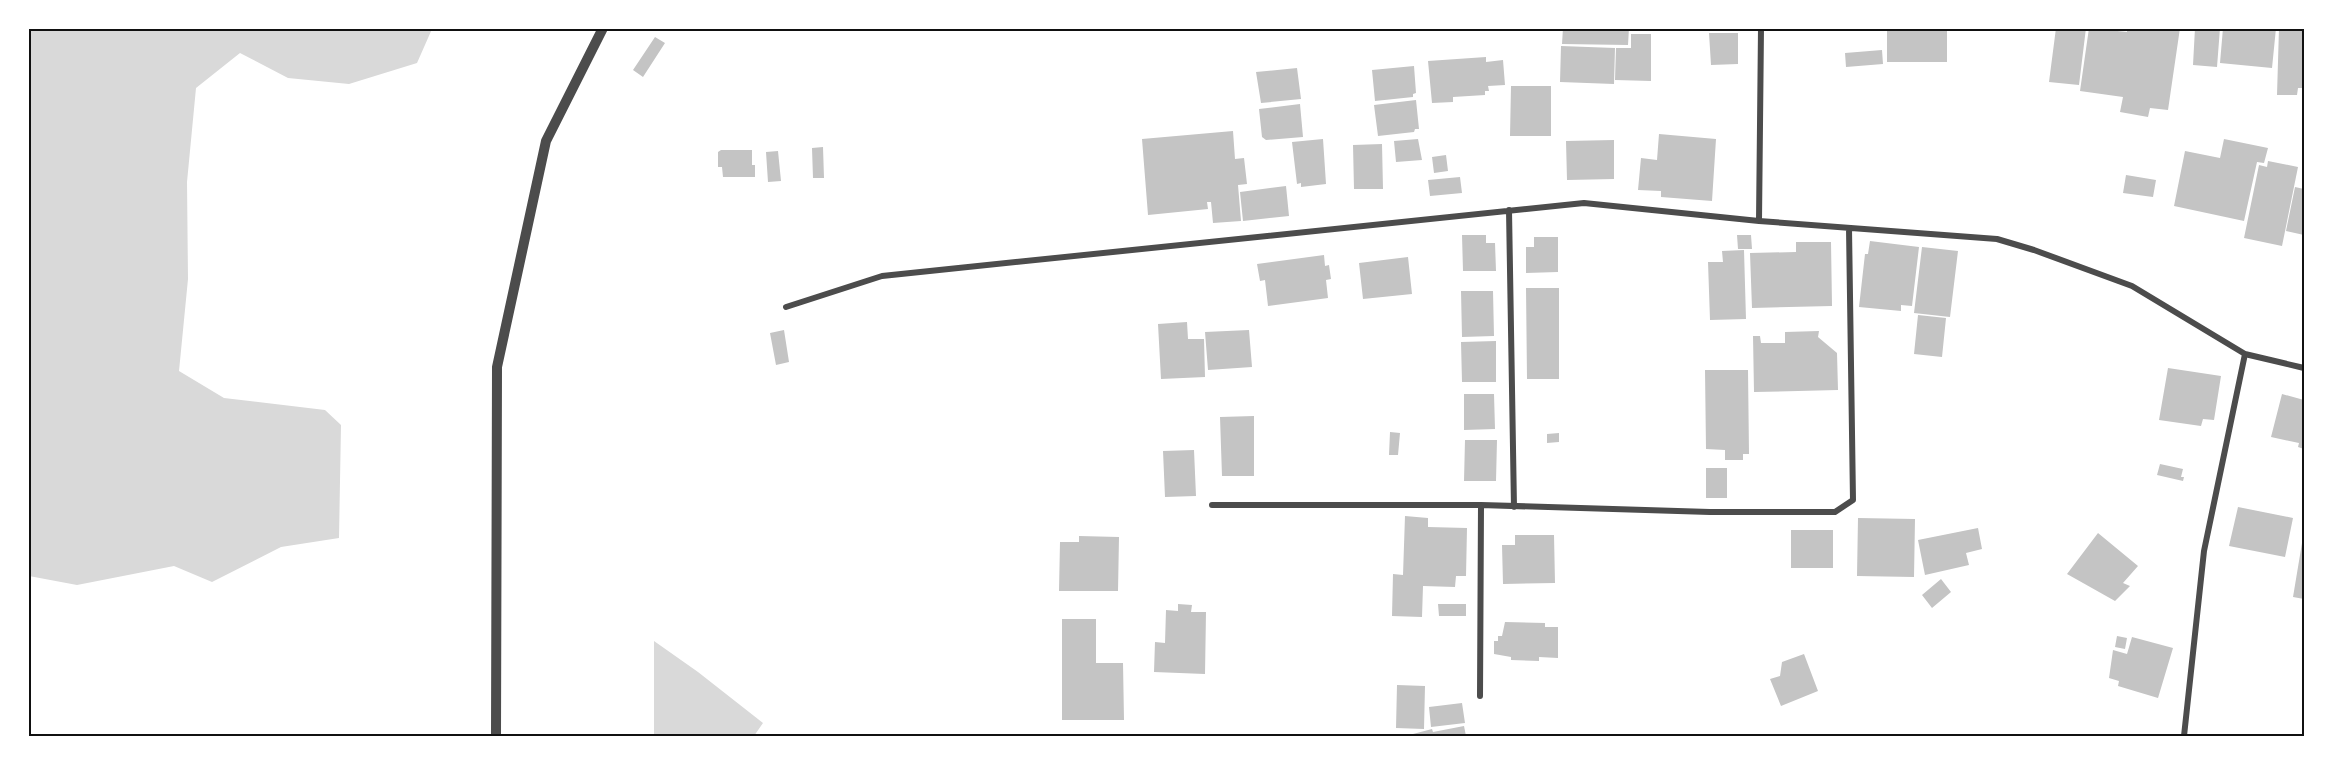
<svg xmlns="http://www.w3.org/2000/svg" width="2333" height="765" font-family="'Roboto Condensed',sans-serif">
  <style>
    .water { fill: #d9d9d9 }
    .building { fill: #c4c4c4 }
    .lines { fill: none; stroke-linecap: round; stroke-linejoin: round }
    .minor { stroke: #4c4c4c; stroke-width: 6 }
    .tertiary { stroke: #4c4c4c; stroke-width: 10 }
    .neatline { fill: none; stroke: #111; stroke-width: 2 }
  </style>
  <rect width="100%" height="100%" fill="#fff"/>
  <path class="water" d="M28,29H432L417,63L349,84L288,78L240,53L196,88L187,182L188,279L179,371L224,398L325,410L341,425L339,538L281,547L212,582L174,566L77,585L29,576Z
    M654,641L698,672L763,723L754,736H654Z"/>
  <path class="building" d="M1563,28H1629L1628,45L1562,44Z
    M1887,28H1947V62H1887Z
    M2056,28H2086L2079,85L2049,82Z
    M2089,28L2127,32V28H2180L2168,110L2150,108L2148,117L2120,112L2123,97L2080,91Z
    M2195,28H2220L2217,67L2193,65Z
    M2223,28H2276L2272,68L2220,63Z
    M2279,28H2304V88H2298L2297,95H2277Z
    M1709,33H1738V64L1711,65Z
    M1631,34H1651V81L1615,80L1616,48H1631Z
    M655,37L665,43L643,77L633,70Z
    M1561,46L1615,48L1614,84L1560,82Z
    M1882,50L1883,64L1846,67L1845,53Z
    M1486,57V62L1503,60L1505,85L1488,86L1489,91H1485V95L1453,97V102L1432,103L1428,61Z
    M1414,66L1416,93L1413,94V97L1375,101L1372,70Z
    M1297,68L1301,99L1261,103L1256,72Z
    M1511,86H1551V136H1510Z
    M1416,100L1419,129H1415L1414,132L1378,136L1374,105Z
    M1300,104L1303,137L1266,140L1262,137L1259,109Z
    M1233,131L1235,159L1244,158L1247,184L1238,185L1241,221L1213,223L1211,202H1207L1208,209L1148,215L1142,139Z
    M1659,134L1716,139L1712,201L1661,197V191L1638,190L1641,158L1657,160Z
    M1323,139L1326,184L1301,187V183L1297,184L1292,142Z
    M1418,139L1422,160L1396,162L1394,141Z
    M2224,139L2268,148L2264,163L2257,162L2244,221L2174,206L2185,151L2220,158Z
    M1614,140V179L1567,180L1566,141Z
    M1382,144L1383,189H1354L1353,145Z
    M823,147L824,178H813L812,148Z
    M721,150H752V165H755V177H723L722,167H718V152Z
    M778,151L781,181L768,182L766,152Z
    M1446,155L1448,171L1434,173L1432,157Z
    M2268,161L2298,167L2282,246L2244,238L2259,165L2267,167Z
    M2126,175L2156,180L2153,197L2123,193Z
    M1460,177L1462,193L1430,196L1428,180Z
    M1286,186L1289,216L1243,221L1240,192Z
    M2295,187L2304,189V235L2286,231Z
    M1462,235H1486V243H1495L1496,271H1463Z
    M1737,235H1751L1752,249H1738Z
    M1534,237H1558V272L1526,273V247H1534Z
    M1870,241L1919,247L1912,306L1901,305V311L1859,307L1865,254H1868Z
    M1796,242H1831L1832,306L1752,308L1750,253L1796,252Z
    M1922,247L1958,251L1950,317L1914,313Z
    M1744,250L1746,319L1710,320L1708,262H1723L1722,251Z
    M1324,255L1325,266L1329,265L1331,279L1326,280L1328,298L1268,306L1265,280L1260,281L1257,264Z
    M1408,257L1412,294L1363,299L1359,263Z
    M1526,288H1559V379H1527Z
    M1461,291H1493L1494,336L1462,337Z
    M1918,315L1946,318L1942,357L1914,354Z
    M1187,322L1188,339H1204L1205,377L1161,379L1158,324Z
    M784,330L789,362L776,365L770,333Z
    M1249,330L1252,367L1208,370L1205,332Z
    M1819,331L1818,337L1837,353L1838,390L1754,392L1753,336H1760L1761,343H1785V332Z
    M1496,341V382H1462L1461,342Z
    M2168,368L2221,376L2214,420L2203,419L2201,426L2159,420Z
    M1705,370H1748L1749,454H1743V460H1725V450L1706,449Z
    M1464,394H1494L1495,429L1464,430Z
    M2282,394L2304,400V449L2298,447L2299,443L2271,437Z
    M1254,416V476H1222L1220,417Z
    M1390,432L1400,433L1398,455H1389Z
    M1559,433V442L1547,443V434Z
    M1465,440H1497L1496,481H1464Z
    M1194,450L1196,496L1165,497L1163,451Z
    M2160,464L2183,469L2181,477H2184L2183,481L2157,475Z
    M1706,468H1727V498H1706Z
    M2238,507L2293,518L2285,557L2229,546Z
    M1405,516L1428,518V527L1467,528L1466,576H1456L1455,587L1423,586L1422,617L1392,616L1393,574L1403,575Z
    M1858,518L1915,519L1914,577L1857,576Z
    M1978,528L1982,549L1966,553L1969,565L1925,575L1918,540Z
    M1791,530H1833V568H1791Z
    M2098,533L2138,566L2123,583L2130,586L2115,601L2067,574Z
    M1515,535H1554L1555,583L1503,584L1502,545H1515Z
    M1079,536L1119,537L1118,591H1059L1060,542H1079Z
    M2302,543H2304V599L2293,597Z
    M1941,579L1951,592L1932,608L1922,595Z
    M1178,604L1192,605L1191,612H1206L1205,674L1154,672L1155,642L1165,643L1166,610L1178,611Z
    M1438,604H1466V616H1439Z
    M1062,619H1096V663H1123L1124,720H1062Z
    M1505,622L1545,623V627H1558V658L1539,657V661L1511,660V657L1494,654V641H1498V636H1502Z
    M2117,636L2127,638L2125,649L2115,647Z
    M2132,637L2173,648L2158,698L2118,686L2119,681L2109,678L2113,650L2127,654Z
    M1804,654L1818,691L1781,706L1770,679L1780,676L1782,662Z
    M1397,685L1425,686L1424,729L1396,728Z
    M1462,703L1465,723L1431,727L1429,707Z
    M1464,726L1466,736H1414L1413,734L1432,729L1433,732Z"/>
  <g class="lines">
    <path class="minor" d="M1509,210L1514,507
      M1759,221L1761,28
      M786,307L882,276L1584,203L1759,221L1997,239L2034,250L2132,286L2245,354L2304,368
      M1212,505H1481L1710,512H1835L1853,500L1849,228
      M1480,696L1481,505
      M2184,736L2204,551L2245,354"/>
    <path class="tertiary" d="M496,736L497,367L546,141L603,28"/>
  </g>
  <rect width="2333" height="765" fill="none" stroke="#ffffff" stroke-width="60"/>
  <rect x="30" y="30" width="2273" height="705" class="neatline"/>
</svg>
